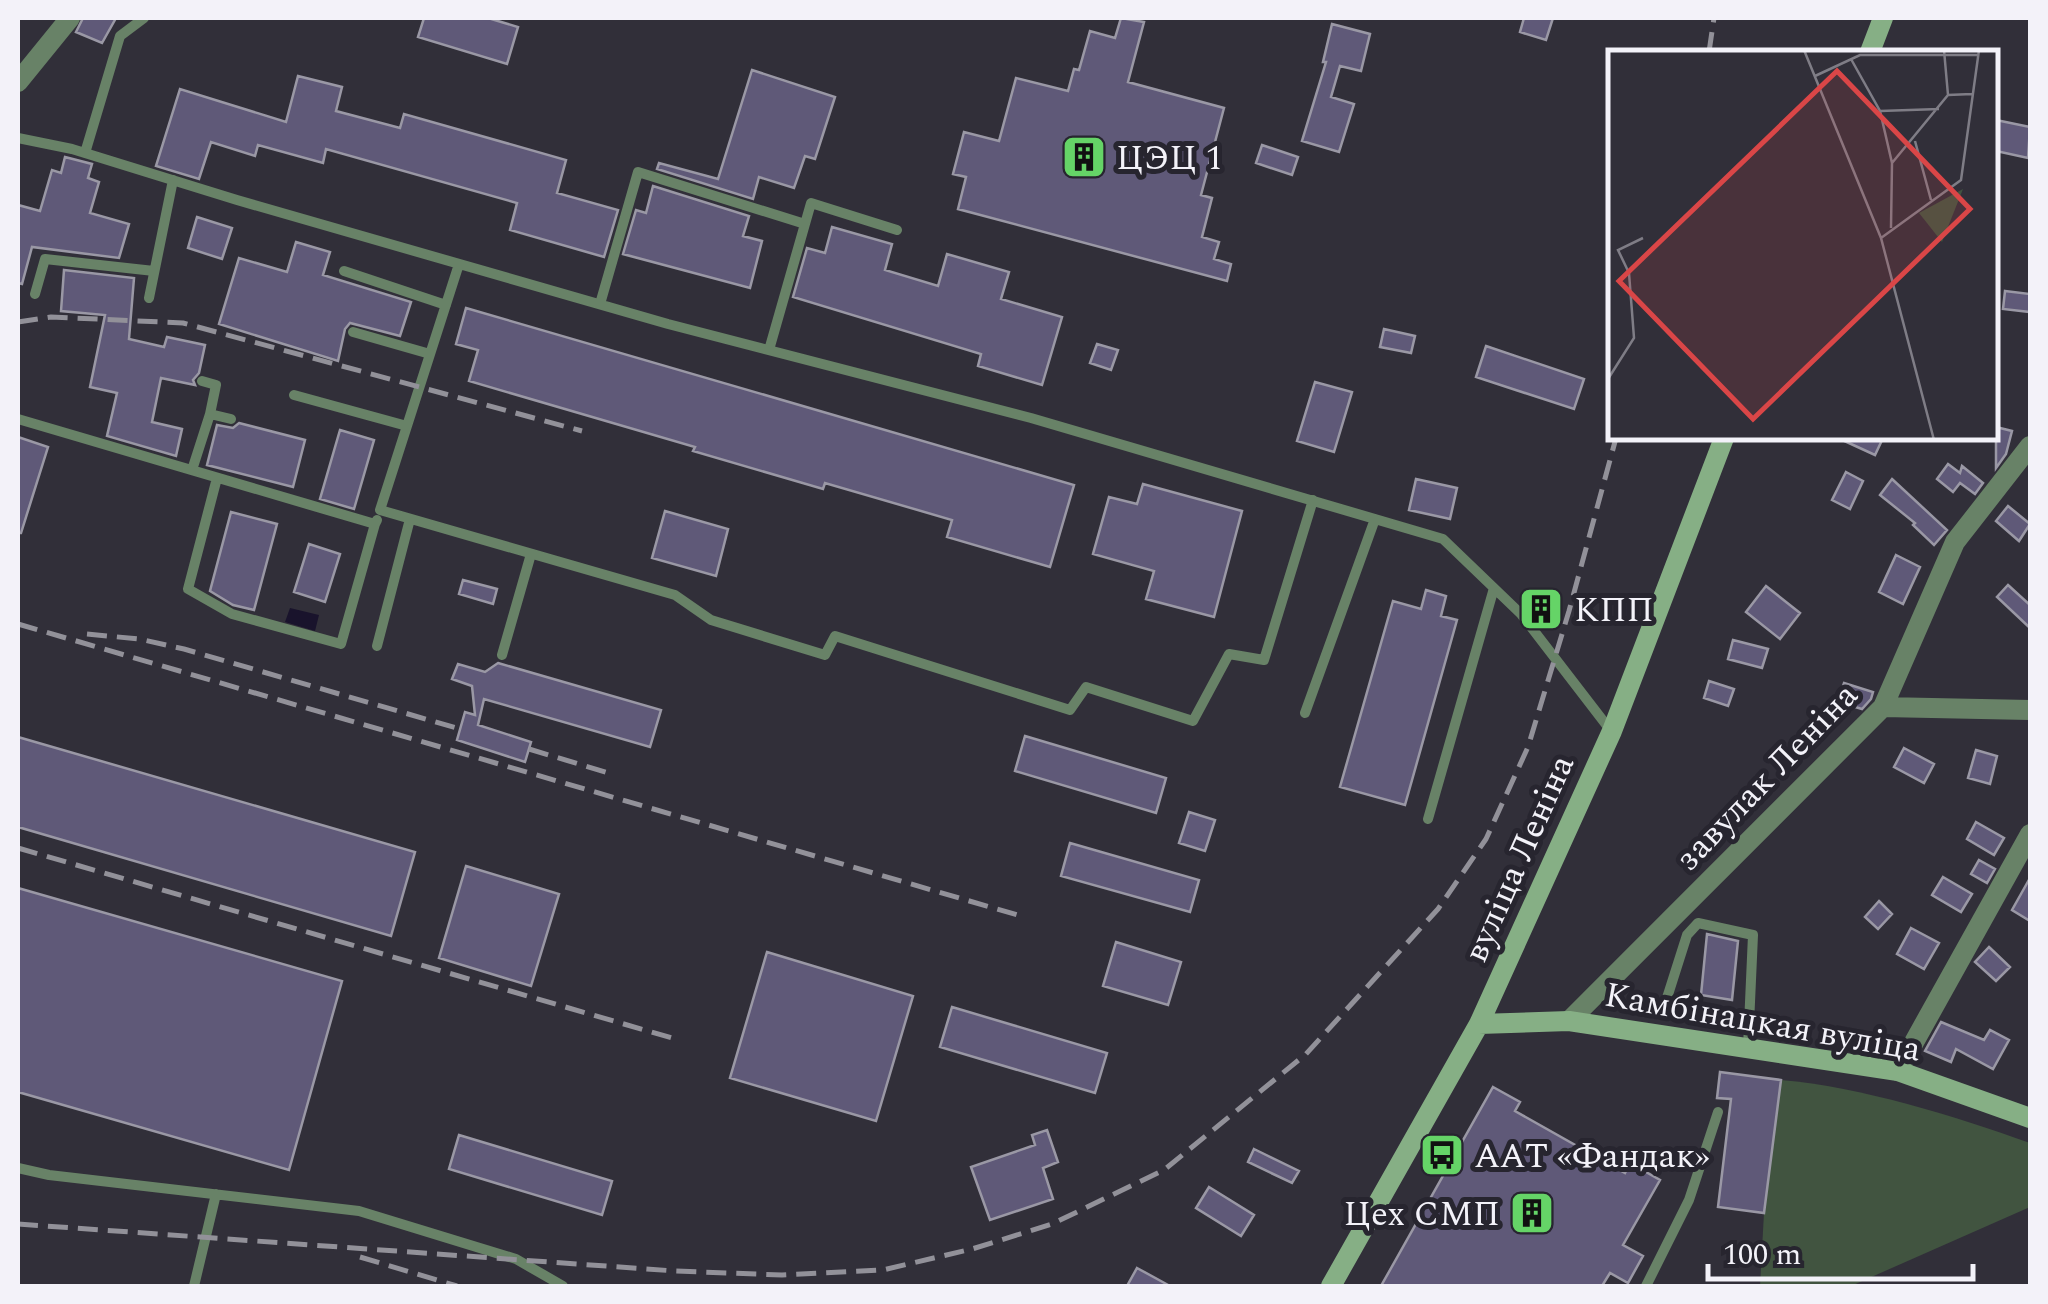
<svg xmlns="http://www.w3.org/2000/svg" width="2048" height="1304" font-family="Spectral,serif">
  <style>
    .green { fill: #415440 }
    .water { fill: #19132c }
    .building { fill: #5f5978; stroke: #9a98a5; stroke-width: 2.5 }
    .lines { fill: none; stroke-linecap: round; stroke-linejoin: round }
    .lane { stroke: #688267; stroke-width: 10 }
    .street { stroke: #688267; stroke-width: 20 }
    .secondary { stroke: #86af85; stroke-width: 20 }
    .rail { stroke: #929199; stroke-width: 5; stroke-dasharray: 20 10; stroke-linecap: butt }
    .labels { text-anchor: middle; stroke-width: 10; stroke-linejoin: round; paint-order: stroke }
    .poi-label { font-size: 35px; fill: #f3f2f9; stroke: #27252f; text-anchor: start }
    .street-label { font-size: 35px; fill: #f3f2f9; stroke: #27252f }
    .inset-road { fill: none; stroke: #7f7d86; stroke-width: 2.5 }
    .view { fill: #da4647; fill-opacity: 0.15; stroke: #da4647; stroke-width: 5 }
    .inset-edge { fill: none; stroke: #f3f2f9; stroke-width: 5 }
  </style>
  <rect width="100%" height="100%" fill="#312f39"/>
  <path class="green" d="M1781,1080C1862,1087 1954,1116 2030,1143V1207L1851,1286H1760L1764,1213Z"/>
  <path class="water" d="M290,608L319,615L315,631L285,622Z"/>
  <path class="building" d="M83,18H116L102,43L76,32Z
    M424,18H488L518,27L507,64L418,37Z
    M1121,18L1144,22L1128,82L1224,108L1201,195L1212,198L1202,237L1219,242L1214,259L1231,264L1227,281L958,209L966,177L953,174L964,132L999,141L1016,78L1068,91L1074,69L1079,70L1090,31L1115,38Z
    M1524,18H1553L1546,40L1520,32Z
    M1332,24L1370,34L1361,71L1340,66L1331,97L1354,104L1339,152L1302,141L1326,62H1323Z
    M752,70L835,97L815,159L805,156L794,188L759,177L753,199L657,169L659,163L718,179Z
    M298,76L342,87L336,111L400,128L404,114L566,160L557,193L618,210L604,257L510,230L517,203L326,149L323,163L258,145L255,156L211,142L199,179L156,166L180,89L286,122Z
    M1996,120L2030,127L2028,158L1996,151Z
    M1262,145L1298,157L1292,175L1256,163Z
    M65,157L92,164L88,178L99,182L90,213L129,224L119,258L32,247L22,284L18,283V205L40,211L52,170L61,173Z
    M653,186L749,216L743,236L762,241L750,288L623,254L636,210L646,213Z
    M197,217L232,228L222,259L188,248Z
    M832,227L892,244L885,270L938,286L947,254L1009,272L1001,299L1062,317L1042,385L978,366L981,354L793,297L807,248L825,253Z
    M296,242L330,252L323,275L411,302L400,336L350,323L345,329L338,361L219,324L239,258L287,272Z
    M64,270L134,278L129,339L164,347L167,337L205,345L199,373L193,380L195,385L161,378L152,422L182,429L176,456L107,436L117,393L90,387L105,315L61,311Z
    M2005,291L2030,294V312L2003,309Z
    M466,308L1074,485L1050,567L947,537L952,520L825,483L823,489L693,451L695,447L469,381L478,350L456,344Z
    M1384,329L1415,336L1411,353L1380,347Z
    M1097,344L1118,350L1111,370L1090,363Z
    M1486,346L1584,379L1574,409L1476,377Z
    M1315,382L1352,392L1334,452L1297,441Z
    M239,423L305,440L293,487L207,465L217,425L233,428Z
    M1996,427L2012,431L2006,454L1996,468Z
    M340,430L374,440L354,509L320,499Z
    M18,437L48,447L21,533H18Z
    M1838,438H1883L1875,455Z
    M1948,464L1960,473L1962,466L1983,483L1975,494L1960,483L1953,492L1937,479Z
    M1846,472L1863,481L1850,509L1832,500Z
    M1416,479L1457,488L1450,519L1409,510Z
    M1892,479L1947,530L1934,545L1913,525L1915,523L1880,495Z
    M1143,484L1242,511L1214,617L1146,599L1154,571L1093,554L1109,497L1137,504Z
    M2008,506L2030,524L2019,541L1996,521Z
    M665,511L728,529L716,576L652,558Z
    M231,512L277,524L254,610L233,605L210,591Z
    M309,544L340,554L325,602L294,592Z
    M1896,555L1920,567L1903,604L1879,592Z
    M463,580L497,589L493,604L459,594Z
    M2008,585L2030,605V628L1997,597Z
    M1766,586L1800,613L1780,639L1746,612Z
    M1426,590L1446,596L1441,616L1457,620L1405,805L1340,787L1393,601L1421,609Z
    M1733,640L1768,649L1762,668L1728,659Z
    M498,663L661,710L650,747L484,699L478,725L531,742L525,762L457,740L465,712L475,715L472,686L452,679L458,664L485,672Z
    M1709,681L1734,689L1728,706L1704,698Z
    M1844,683L1873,692L1871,699L1862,709L1838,702Z
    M1025,736L1166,778L1156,813L1015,771Z
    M18,737L415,852L391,936L18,827Z
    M1904,748L1934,764L1924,783L1894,767Z
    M1976,750L1997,756L1990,784L1968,778Z
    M1189,812L1215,820L1205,851L1179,843Z
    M1976,822L2004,838L1994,855L1967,839Z
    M1070,843L1199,880L1190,912L1061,876Z
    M1979,860L1995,869L1987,883L1971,874Z
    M466,866L559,894L531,986L439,958Z
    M1943,877L1972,894L1961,912L1932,895Z
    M2030,878V921L2012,910Z
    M18,888L342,981L289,1170L18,1092Z
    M1879,901L1892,914L1878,929L1865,917Z
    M1911,928L1939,943L1924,969L1897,954Z
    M1707,934L1738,941L1732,1000L1701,995Z
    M1116,942L1181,962L1168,1005L1103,986Z
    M1989,947L2010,967L1996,981L1975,962Z
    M767,952L913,996L876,1121L730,1078Z
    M952,1007L1107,1053L1095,1093L940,1047Z
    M1941,1022L1984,1040L1990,1030L2009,1040L1993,1069L1956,1049L1951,1062L1925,1051Z
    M1720,1072L1781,1080L1764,1213L1718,1207L1731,1099L1717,1098Z
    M1493,1087L1520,1102L1515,1111L1625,1173L1630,1163L1660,1180L1623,1245L1643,1256L1628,1283L1610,1273L1602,1286H1381Z
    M1047,1130L1058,1162L1043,1168L1053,1199L990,1220L971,1167L1035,1145L1032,1135Z
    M459,1135L612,1181L602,1215L449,1169Z
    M1254,1149L1299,1171L1292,1183L1248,1162Z
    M1209,1187L1254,1215L1241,1236L1196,1208Z
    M1137,1268L1170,1286H1127Z"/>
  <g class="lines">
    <path class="lane" d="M18,138L72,149L237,200L668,324L1031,418L1443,539L1521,614L1611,731
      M85,153L120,36L144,18
      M459,264L380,510L675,595L711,620L825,655L835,636L1070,710L1086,687L1193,721L1229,654L1264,660L1313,500
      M344,271L446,305
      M35,294L45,259L154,271
      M149,298L173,180
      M600,304L638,172L805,224
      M353,332L430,354
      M769,350L811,203L897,230
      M202,381L216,385L210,414
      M294,395L407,426
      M18,419L375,524L377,520
      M192,470L210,414L231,419
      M217,478L188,589L232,614L341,644L375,524
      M377,646L410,519
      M502,655L531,554
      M1305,713L1375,519
      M1428,819L1494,588
      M1666,1001L1687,935L1698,923L1753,935L1748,1047
      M18,1168L49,1175L359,1211L516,1259L563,1286
      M194,1286L216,1194
      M1646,1286L1689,1200L1718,1112"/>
    <path class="street" d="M18,82L70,18
      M1883,707L2030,710
      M1569,1021L1883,707L1955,542L2030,446
      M1898,1071L2030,834"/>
    <path class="secondary" d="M1870,52L1883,18
      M1479,1024L1569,1021L1898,1071L2030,1118
      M1331,1286L1479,1024L1612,731L1724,438"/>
    <path class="rail" d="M1709,52L1714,18
      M18,322L51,317L183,323L582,431
      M18,624L1021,916
      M87,634L139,639L184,649L460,729
      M529,749L615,775
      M18,848L679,1040
      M18,1224L675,1271L782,1275L883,1270L972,1249L1052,1224L1164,1170L1306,1054L1438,909L1486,839L1528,747L1569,611L1616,438
      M360,1257L457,1286"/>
  </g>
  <defs>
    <symbol id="building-square" viewBox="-11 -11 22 22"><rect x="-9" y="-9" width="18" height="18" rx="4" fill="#65d467" stroke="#27252f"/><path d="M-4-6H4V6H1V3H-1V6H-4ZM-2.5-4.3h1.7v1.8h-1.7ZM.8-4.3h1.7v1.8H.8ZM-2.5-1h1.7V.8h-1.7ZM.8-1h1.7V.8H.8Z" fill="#111"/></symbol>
    <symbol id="bus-square" viewBox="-11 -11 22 22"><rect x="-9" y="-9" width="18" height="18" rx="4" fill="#65d467" stroke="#27252f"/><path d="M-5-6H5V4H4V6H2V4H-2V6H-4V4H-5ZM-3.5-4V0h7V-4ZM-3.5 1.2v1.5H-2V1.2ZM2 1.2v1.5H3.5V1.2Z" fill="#111"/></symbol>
  </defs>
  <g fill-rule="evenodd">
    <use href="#building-square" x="1059" y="132" width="50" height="50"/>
    <use href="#building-square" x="1516" y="584" width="50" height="50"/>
    <use href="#bus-square" x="1417" y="1130" width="50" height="50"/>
    <use href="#building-square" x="1507" y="1188" width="50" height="50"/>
  </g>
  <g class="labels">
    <g class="poi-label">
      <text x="1116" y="169">ЦЭЦ 1</text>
      <text x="1574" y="621">КПП</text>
      <text x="1474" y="1167">ААТ «Фандак»</text>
      <text x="1500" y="1225" text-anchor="end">Цех СМП</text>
    </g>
    <g class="street-label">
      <text transform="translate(1766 776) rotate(-46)" y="12">завулак Леніна</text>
      <text transform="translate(1518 858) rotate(-66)" y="12">вуліца Леніна</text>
      <text transform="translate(1763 1021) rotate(10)" y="12">Камбінацкая вуліца</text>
    </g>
  </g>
  <g transform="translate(1608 50)">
    <rect width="390" height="390" fill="#312f39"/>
    <path d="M355,139L334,192L311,163Z" fill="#415440"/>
    <path class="inset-road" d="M196,0L273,188L326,390M336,0L340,45M243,9L272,61L284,113L283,178M207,26L252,5H370M272,61L331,59M307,91L323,150M284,113L340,45L364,44M273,188L353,130L371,0M0,329L26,288L21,223L10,200L35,188"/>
    <path class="view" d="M229,21L362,159L145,369L11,231Z"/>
    <rect width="390" height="390" class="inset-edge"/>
  </g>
  <rect width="2048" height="1304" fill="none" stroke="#f3f2f9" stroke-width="40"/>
  <path d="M1708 1264v15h265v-15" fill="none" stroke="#f3f2f9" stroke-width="5"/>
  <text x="1723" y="1264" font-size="30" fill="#f3f2f9" stroke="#27252f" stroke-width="8" paint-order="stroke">100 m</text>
</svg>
